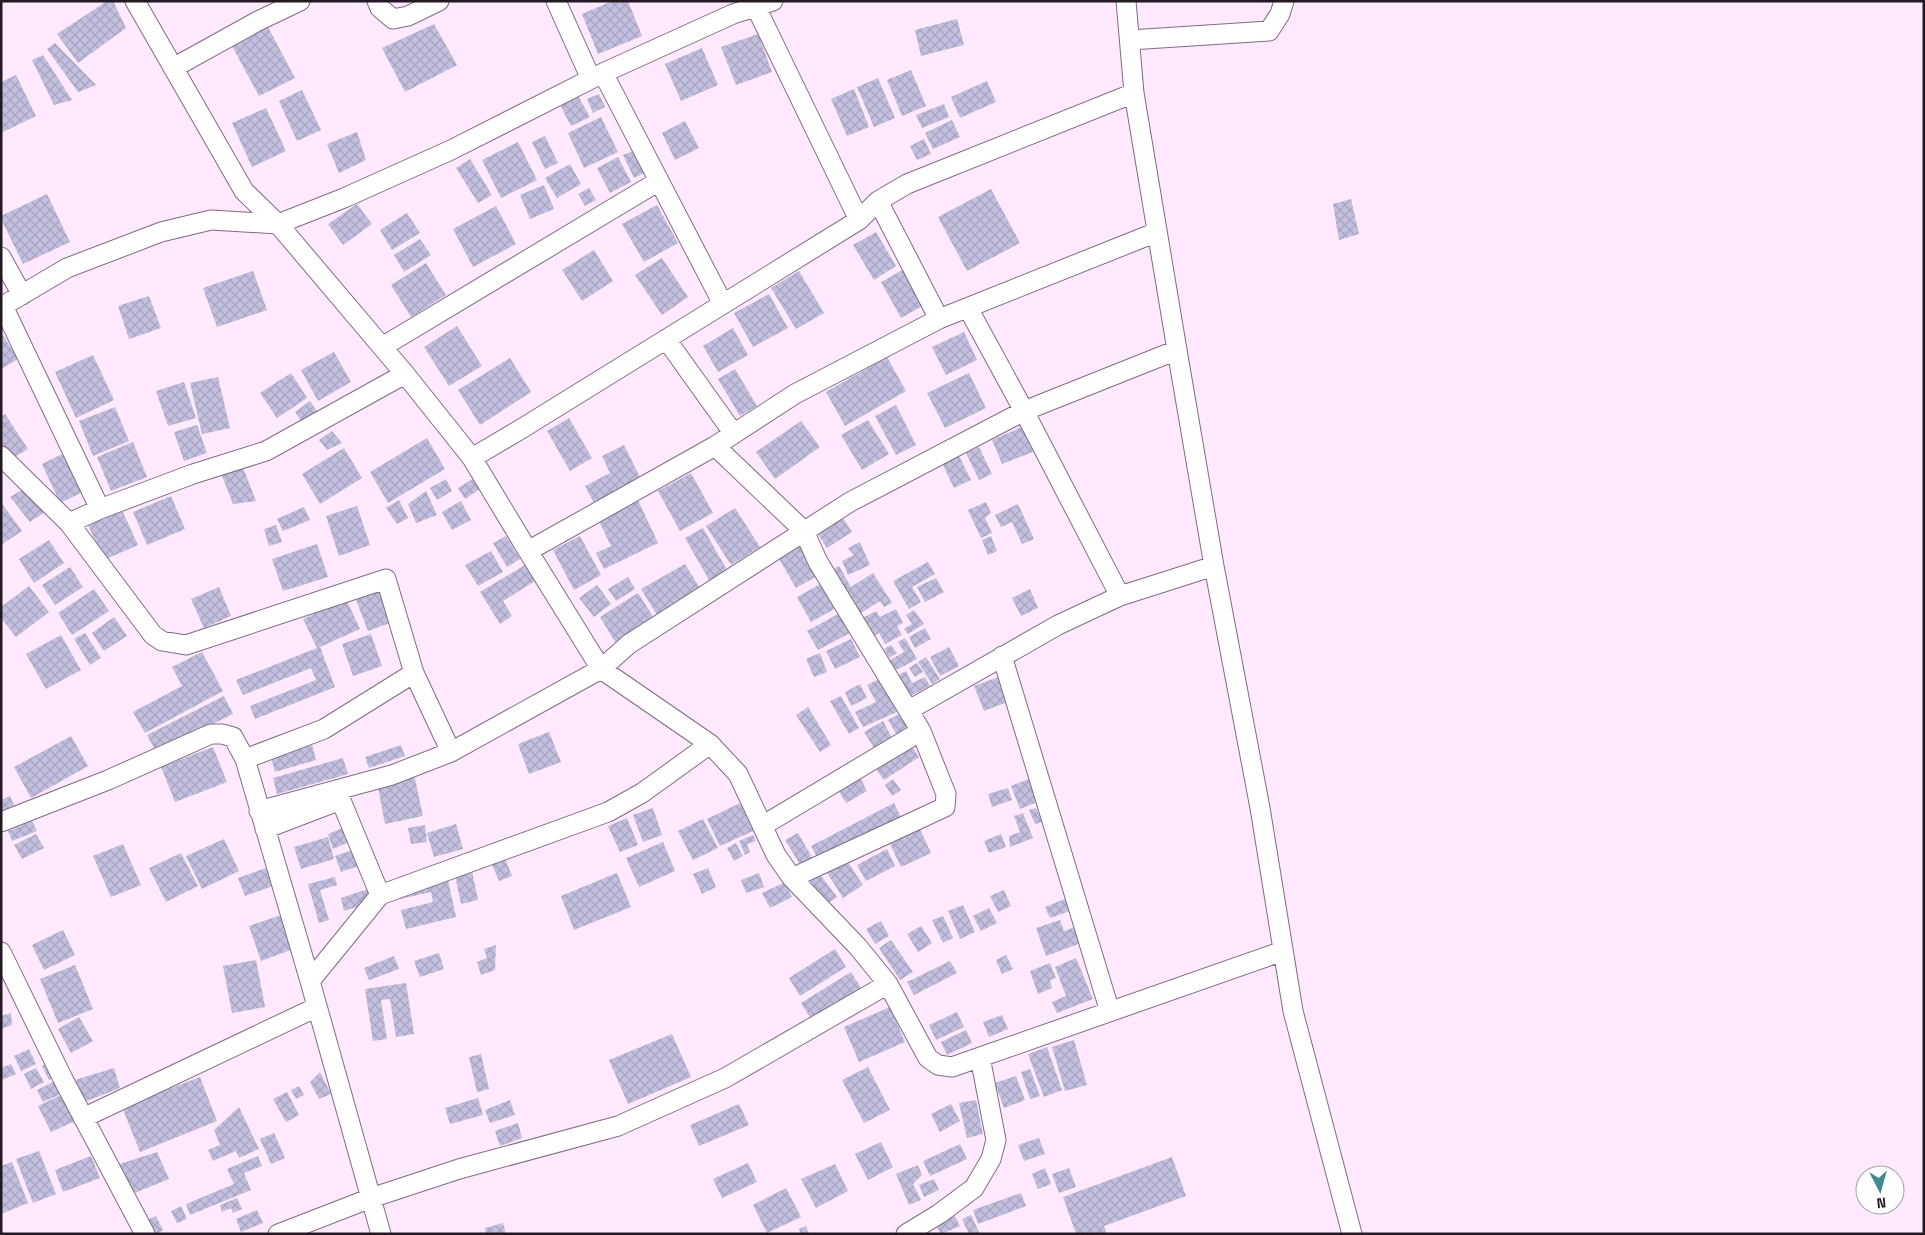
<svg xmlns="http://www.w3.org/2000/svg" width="1925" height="1235" font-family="'Space Grotesk',sans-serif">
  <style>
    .building { fill: url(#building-cross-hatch) }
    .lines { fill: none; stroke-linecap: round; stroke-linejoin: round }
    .minor-casing { stroke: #826b82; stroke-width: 21 }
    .minor { stroke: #fff; stroke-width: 19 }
  </style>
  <defs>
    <pattern id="building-cross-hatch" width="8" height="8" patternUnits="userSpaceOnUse" patternTransform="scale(1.25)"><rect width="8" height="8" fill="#c3bfdf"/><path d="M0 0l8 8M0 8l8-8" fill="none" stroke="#a7a4bf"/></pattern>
  </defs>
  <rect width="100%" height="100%" fill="#fee9fe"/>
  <path class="building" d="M107,1H113L126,28L78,63L57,34Z
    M612,1H628L642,36L598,54L582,14Z
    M957,19L964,45L921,56L915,30Z
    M434,24L457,65L405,92L382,48Z
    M268,27L295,78L259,96L232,46Z
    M758,34L772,72L736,85L721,47Z
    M55,43L96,85L78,92L47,49Z
    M702,48L718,85L681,101L665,64Z
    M43,55L72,100L54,105L32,60Z
    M911,70L926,106L902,116L887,80Z
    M16,75L36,116L1,133V82Z
    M878,78L895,118L874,127L857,87Z
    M987,81L996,102L960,118L951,97Z
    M854,89L869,127L847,136L831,99Z
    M302,90L321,130L297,141L279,101Z
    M599,94L605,107L593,113L587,99Z
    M578,96L590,117L571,126L560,105Z
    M944,104L949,117L922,128L916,115Z
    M266,108L286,151L252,167L232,123Z
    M601,117L618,152L584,168L568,133Z
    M952,120L960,137L933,149L925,133Z
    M685,121L699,148L675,160L662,133Z
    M357,132L366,160L339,173L327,144Z
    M545,136L558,163L545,169L532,142Z
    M924,139L931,154L917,160L910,146Z
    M518,142L537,180L501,198L482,160Z
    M633,151L644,173L634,178L623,155Z
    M618,157L631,182L610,193L597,168Z
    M470,159L492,195L478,203L456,168Z
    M570,164L581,184L557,198L545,178Z
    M544,185L554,209L530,219L520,195Z
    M589,188L596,200L585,206L578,194Z
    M991,189L1020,243L967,271L938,217Z
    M47,194L70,242L23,264L1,219V216Z
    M1351,199L1359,234L1339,240L1333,204Z
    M357,204L372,224L343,245L328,224Z
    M657,205L678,243L644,262L622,224Z
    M496,206L516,244L473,267L453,229Z
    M407,213L420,233L392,250L380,230Z
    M876,232L896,266L874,280L853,245Z
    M420,239L431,255L404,272L394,255Z
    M594,250L613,281L582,301L562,270Z
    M662,258L688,297L662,315L635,275Z
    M426,263L446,295L411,317L391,285Z
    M906,268L926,304L901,318L881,282Z
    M253,271L267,310L217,327L203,288Z
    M799,271L824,313L796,329L771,288Z
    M769,294L788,328L753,347L734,313Z
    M149,296L161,328L129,339L118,306Z
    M457,326L482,366L449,386L424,347Z
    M733,328L748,355L718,372L703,346Z
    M1,332L18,359L1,369Z
    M964,332L977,360L946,375L932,347Z
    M334,352L351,382L318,401L301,370Z
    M93,355L114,400L76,418L55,372Z
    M887,357L906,391L845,426L826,392Z
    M510,358L531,392L480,425L458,390Z
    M735,369L757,406L740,416L718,379Z
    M291,373L307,398L277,418L260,393Z
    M969,373L986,408L945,428L927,393Z
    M218,377L230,428L202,434L190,383Z
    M184,382L196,418L168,426L156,391Z
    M310,401L319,414L304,425L295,412Z
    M896,405L916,445L896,455L875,416Z
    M115,407L129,441L93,456L79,421Z
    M5,414L28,449L13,458L1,446V417Z
    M569,418L592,458L570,471L547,431Z
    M868,420L889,454L862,470L841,435Z
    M801,421L820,447L775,479L756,452Z
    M197,425L207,453L184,461L174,432Z
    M1022,427L1033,452L1002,464L992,440Z
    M332,431L342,443L327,450L319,440Z
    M427,438L445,469L388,503L370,472Z
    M133,442L147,477L111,491L97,457Z
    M624,445L644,485L597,509L585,486L610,473L602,456Z
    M979,447L992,474L979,480L966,453Z
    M344,448L362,478L320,504L302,474Z
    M68,451L87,490L60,503L42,464Z
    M958,454L971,480L954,488L942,463Z
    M242,465L256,501L233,504L221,473Z
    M691,473L713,513L680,531L658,491Z
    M476,477L483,487L465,499L458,488Z
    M446,479L452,491L437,500L430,488Z
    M25,488L45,512L30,522L10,497Z
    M426,491L437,515L416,523L408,504Z
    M171,496L185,529L147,545L133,512Z
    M399,500L408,518L397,524L386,508Z
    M638,500L658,543L604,569L596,553L611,546L598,519Z
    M461,501L471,520L452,530L442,512Z
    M1,502L22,531L1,545Z
    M986,502L991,513L985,518L992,533L981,538L968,510Z
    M1018,504L1034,539L1022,544L1012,522L1001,527L995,515Z
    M357,506L370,545L339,556L326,516Z
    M304,507L310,520L283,531L277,519Z
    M735,508L760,547L731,565L706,526Z
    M122,510L138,545L104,560L88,525Z
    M843,518L852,532L827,548L818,534Z
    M276,525L282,542L269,546L264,529Z
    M703,528L727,570L709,580L685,538Z
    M506,536L520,559L507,567L493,543Z
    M580,536L601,575L574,590L553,550Z
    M991,536L997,551L988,555L982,540Z
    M49,540L64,563L34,583L19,559Z
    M860,542L870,565L848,575L842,561L854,555L848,548Z
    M317,544L328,577L283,591L272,559Z
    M801,544L819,575L796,588L778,557Z
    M491,551L503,572L478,586L465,565Z
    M928,562L935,574L912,587L921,602L909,609L893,581Z
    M685,564L701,590L657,615L641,589Z
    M525,565L535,581L503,601L512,616L500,624L480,592Z
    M839,566L851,587L873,573L892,603L884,607L880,601L858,615L830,571Z
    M70,567L83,587L55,605L42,585Z
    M628,577L635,589L616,601L608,589Z
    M936,578L944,592L925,602L917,587Z
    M822,583L836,608L811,622L797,597Z
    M597,585L611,604L594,617L579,598Z
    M29,586L49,612L16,637L1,618V607Z
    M219,587L231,616L204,628L191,599Z
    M94,589L109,611L72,635L58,613Z
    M386,589L398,620L368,631L356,600Z
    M1030,589L1038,608L1021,616L1012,598Z
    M638,593L654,618L615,642L600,617Z
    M346,599L360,629L320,647L335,687L255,719L250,706L316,680L311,668L243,695L236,680L317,648L303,619Z
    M896,609L903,623L897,626L902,635L885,644L879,633L872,637L862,618L876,611L880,617Z
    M914,610L924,624L908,634L904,629L912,624L906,615Z
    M840,613L850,633L818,650L807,631Z
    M114,617L127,636L104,651L92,633Z
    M925,628L931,639L915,648L909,637Z
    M85,633L101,658L90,665L74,639Z
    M371,634L382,666L353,676L342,644Z
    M61,635L81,670L46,689L26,654Z
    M905,638L917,659L896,670L890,660L904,652L898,642Z
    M851,639L860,657L835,669L826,651Z
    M891,645L897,653L889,658L884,649Z
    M949,647L959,666L940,676L930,657Z
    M202,652L223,691L145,733L133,712L182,686L172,667Z
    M820,653L827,672L814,677L806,659Z
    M926,657L940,679L932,684L918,662Z
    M917,663L923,672L915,677L909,668Z
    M906,671L912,683L925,677L930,686L908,697L897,676Z
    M1001,676L1010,701L984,711L974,686Z
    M881,678L897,712L863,727L855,712L876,702L867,685Z
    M860,684L867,698L851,706L845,692Z
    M224,696L233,714L156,752L147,735Z
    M841,696L859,728L849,734L830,701Z
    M808,707L831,745L820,752L796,715Z
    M899,714L907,727L896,734L888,720Z
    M883,721L892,738L874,748L864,732Z
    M549,732L561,762L529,774L518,744Z
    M71,736L88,766L31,798L14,767Z
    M312,745L316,760L275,772L271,757Z
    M401,745L405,756L369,768L365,757Z
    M911,745L919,757L884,780L876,769Z
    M213,747L227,782L175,802L161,767Z
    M343,758L348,774L277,794L273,778Z
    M414,774L423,816L385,824L377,782Z
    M860,777L867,791L846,803L838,790Z
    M1031,778L1040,801L1020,809L1011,786Z
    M893,779L901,790L892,796L885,785Z
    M1008,788L1012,800L992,807L988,794Z
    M10,796L14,805L1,812V800Z
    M740,803L753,831L720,846L707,819Z
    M894,803L901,817L818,859L811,846Z
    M653,808L662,835L643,842L633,815Z
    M1036,808L1042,822L1035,824L1029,810Z
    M1023,813L1033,838L1010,847L1009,836L1020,832L1014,816Z
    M627,818L638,845L620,852L608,826Z
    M703,819L718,848L693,860L678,831Z
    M32,821L37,831L12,841L8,831Z
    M456,824L463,849L434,857L427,833Z
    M425,825L427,842L411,844L408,828Z
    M348,826L354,840L333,849L328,834Z
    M920,829L931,853L901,867L890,844Z
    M798,833L813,859L801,866L785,840Z
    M36,834L44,848L22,859L14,845Z
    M1001,834L1006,847L989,853L984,841Z
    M753,835L756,841L747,844L750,852L745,855L739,841Z
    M328,837L334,859L301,869L294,847Z
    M224,839L239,871L202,889L186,856Z
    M663,842L675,871L639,887L626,858Z
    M736,843L743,856L734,861L727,848Z
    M123,844L141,885L111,897L93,856Z
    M359,848L364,864L341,872L335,856Z
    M887,849L895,866L866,881L857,865Z
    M181,853L198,886L166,902L149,868Z
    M503,854L512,876L499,881L490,860Z
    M846,859L863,885L843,898L826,871Z
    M269,867L276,885L245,896L238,878Z
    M708,868L716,887L702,894L693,874Z
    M472,871L478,900L461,904L455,875Z
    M617,873L631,907L574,930L561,896Z
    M759,873L764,887L746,893L741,880Z
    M819,873L837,897L827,904L810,880Z
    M335,877L337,885L320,890L329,920L319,923L308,884Z
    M448,880L456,917L406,929L401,910L433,902L431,892L400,899L398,891Z
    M785,882L792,897L770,908L762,893Z
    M368,889L372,902L344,911L341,898Z
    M1004,890L1011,906L998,912L990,896Z
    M1065,899L1070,911L1050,918L1045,907Z
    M963,905L975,932L960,939L948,911Z
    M989,908L997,923L981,931L973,916Z
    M284,914L296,948L261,961L249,926Z
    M943,916L953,938L943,943L932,920Z
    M1060,920L1064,931L1075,927L1081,943L1046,956L1036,928Z
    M881,921L889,936L875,944L866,929Z
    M921,926L932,943L918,952L907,934Z
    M63,930L75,955L44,970L32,945Z
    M891,940L913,972L900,980L879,948Z
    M496,945L495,970L481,975L477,962L487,958L484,949Z
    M835,949L846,967L800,996L789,978Z
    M439,953L444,969L420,977L414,961Z
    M1006,955L1013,969L1002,974L996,960Z
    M394,956L399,969L369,980L364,968Z
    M1076,958L1093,999L1057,1013L1052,1002L1066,996L1055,967Z
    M256,960L265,1007L232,1013L223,966Z
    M950,961L957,973L914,995L907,982Z
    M1050,963L1056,978L1050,980L1052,988L1038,994L1030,971Z
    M75,965L93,1009L58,1023L40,979Z
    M851,972L861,988L811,1019L801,1003Z
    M406,983L414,1034L396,1037L390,999L381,1000L387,1039L373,1041L365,989Z
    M890,1007L905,1042L859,1062L844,1027Z
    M957,1012L964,1027L936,1040L929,1025Z
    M11,1013L12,1025L1,1029V1016Z
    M1002,1015L1008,1029L989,1037L983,1022Z
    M79,1017L93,1041L71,1053L58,1029Z
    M966,1030L972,1043L947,1055L941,1042Z
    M672,1034L691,1077L628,1104L609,1060Z
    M1074,1040L1087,1085L1065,1091L1052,1047Z
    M1047,1047L1062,1090L1044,1097L1028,1054Z
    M29,1049L36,1064L21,1071L14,1056Z
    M481,1054L489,1089L477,1092L469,1057Z
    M49,1063L56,1076L49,1080L42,1066Z
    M11,1064L16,1074L2,1080L1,1068Z
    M868,1067L890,1110L864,1123L842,1080Z
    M36,1068L44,1082L31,1089L24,1074Z
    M114,1068L120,1088L84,1102L75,1080Z
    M1030,1069L1040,1096L1030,1099L1021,1072Z
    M320,1072L331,1094L319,1099L310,1082Z
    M1016,1076L1025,1100L1004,1108L995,1083Z
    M200,1077L217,1121L140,1152L122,1107Z
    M57,1080L63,1093L43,1102L37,1090Z
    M299,1086L304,1095L296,1099L291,1090Z
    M287,1092L299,1115L286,1122L273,1099Z
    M63,1094L75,1121L51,1132L38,1106Z
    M478,1098L483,1115L450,1124L445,1108Z
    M510,1100L515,1115L490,1123L485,1110Z
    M976,1100L983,1134L967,1138L959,1103Z
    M739,1104L749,1125L699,1146L690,1125Z
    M951,1104L960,1121L940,1132L931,1114Z
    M239,1107L259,1149L239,1158L236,1151L213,1161L208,1150L220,1145L214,1130Z
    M518,1123L522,1138L500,1146L495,1131Z
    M274,1133L285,1158L271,1164L260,1139Z
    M1039,1138L1045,1154L1024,1161L1018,1145Z
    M881,1142L893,1167L868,1180L855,1154Z
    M960,1144L967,1159L930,1176L923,1161Z
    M39,1151L56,1194L33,1203L16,1159Z
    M157,1152L169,1179L132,1194L120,1164Z
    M91,1156L100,1178L63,1192L55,1170Z
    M258,1156L262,1166L244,1173L251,1190L190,1215L186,1204L234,1184L227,1169Z
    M1172,1157L1186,1196L1104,1226L1107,1234H1076L1063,1197Z
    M12,1162L28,1203L1,1214V1166Z
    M748,1163L757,1182L722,1198L713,1179Z
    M835,1164L848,1191L816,1208L801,1179Z
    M918,1165L922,1175L913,1184L921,1200L909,1205L896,1174Z
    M1045,1168L1051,1184L1038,1189L1032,1174Z
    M1069,1168L1076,1187L1059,1193L1052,1174Z
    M934,1179L939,1190L924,1197L919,1185Z
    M786,1188L801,1217L767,1233L753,1205Z
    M1021,1193L1026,1206L978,1224L973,1210Z
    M237,1198L242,1209L233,1213L231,1208L222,1212L220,1205Z
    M181,1206L187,1219L177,1223L171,1211Z
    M257,1210L263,1223L241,1232L236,1219Z
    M971,1215L980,1234H969L962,1219Z
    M156,1216L163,1230L157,1234H152L145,1221Z
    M955,1216L960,1226L941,1234L936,1225Z
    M503,1223L506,1234H486L485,1228Z
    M806,1226L809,1234H801L799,1229Z"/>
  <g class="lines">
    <defs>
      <path id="minor" d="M135,1L244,191L278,224L405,374L472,458L521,429L859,220L878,201L907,184L1134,93
        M377,1L380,8L393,19L408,16L439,1
        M556,1L591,79
        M1126,1L1134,93L1177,350L1214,566L1260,808L1293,1011L1352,1234
        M756,7L859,220
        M1130,40L1269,31L1280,14L1284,1
        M173,68L258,21L300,1
        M603,73L723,304
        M878,201L939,319
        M1,257L22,295
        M3,306L100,509
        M1,307L67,268L161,232L211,220L278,224L344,198L451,150L603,73L733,14L773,1
        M968,308L1024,411L1120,596
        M666,339L734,434
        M382,347L659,181
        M715,446L804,531L818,562L921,731L946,794L945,807L792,878
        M1,456L69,523L100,509L193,474L266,451L405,374
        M472,458L528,551L715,446L795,394L939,319L1157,232
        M69,523L153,635L162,641L186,645L386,579L414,673L451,752
        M528,551L601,669L710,744L738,774L776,855L792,878L858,947L888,984L928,1058L938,1065L952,1067L1283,951
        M1002,656L1110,1012
        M909,710L1058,625L1120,596L1214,566
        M245,759L310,981L381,1234
        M259,811L392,775L451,752L601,669L629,644L850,502L1024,411L1177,350
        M1,822L108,780L211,734H222L233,737L245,759L324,729L414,673
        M762,826L921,731
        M265,829L333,803H342L380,895
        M1,952L63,1079L145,1234
        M310,981L380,895L608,812L642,793L710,744
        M83,1118L317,1007
        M278,1234L371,1198L459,1169L618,1126L725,1078L888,984
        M906,1234L939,1214L974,1188L991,1159L996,1140L980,1057"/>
    </defs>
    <use href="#minor" class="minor-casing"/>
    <use href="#minor" class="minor"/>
  </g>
  <rect width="1925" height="1235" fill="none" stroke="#231923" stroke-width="5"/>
  <g transform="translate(1880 1190) rotate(174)"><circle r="24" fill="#fefefe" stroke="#a6a2a6"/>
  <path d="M0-4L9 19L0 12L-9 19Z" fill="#438994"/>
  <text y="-8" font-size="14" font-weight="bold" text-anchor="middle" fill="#231923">N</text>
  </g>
</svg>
